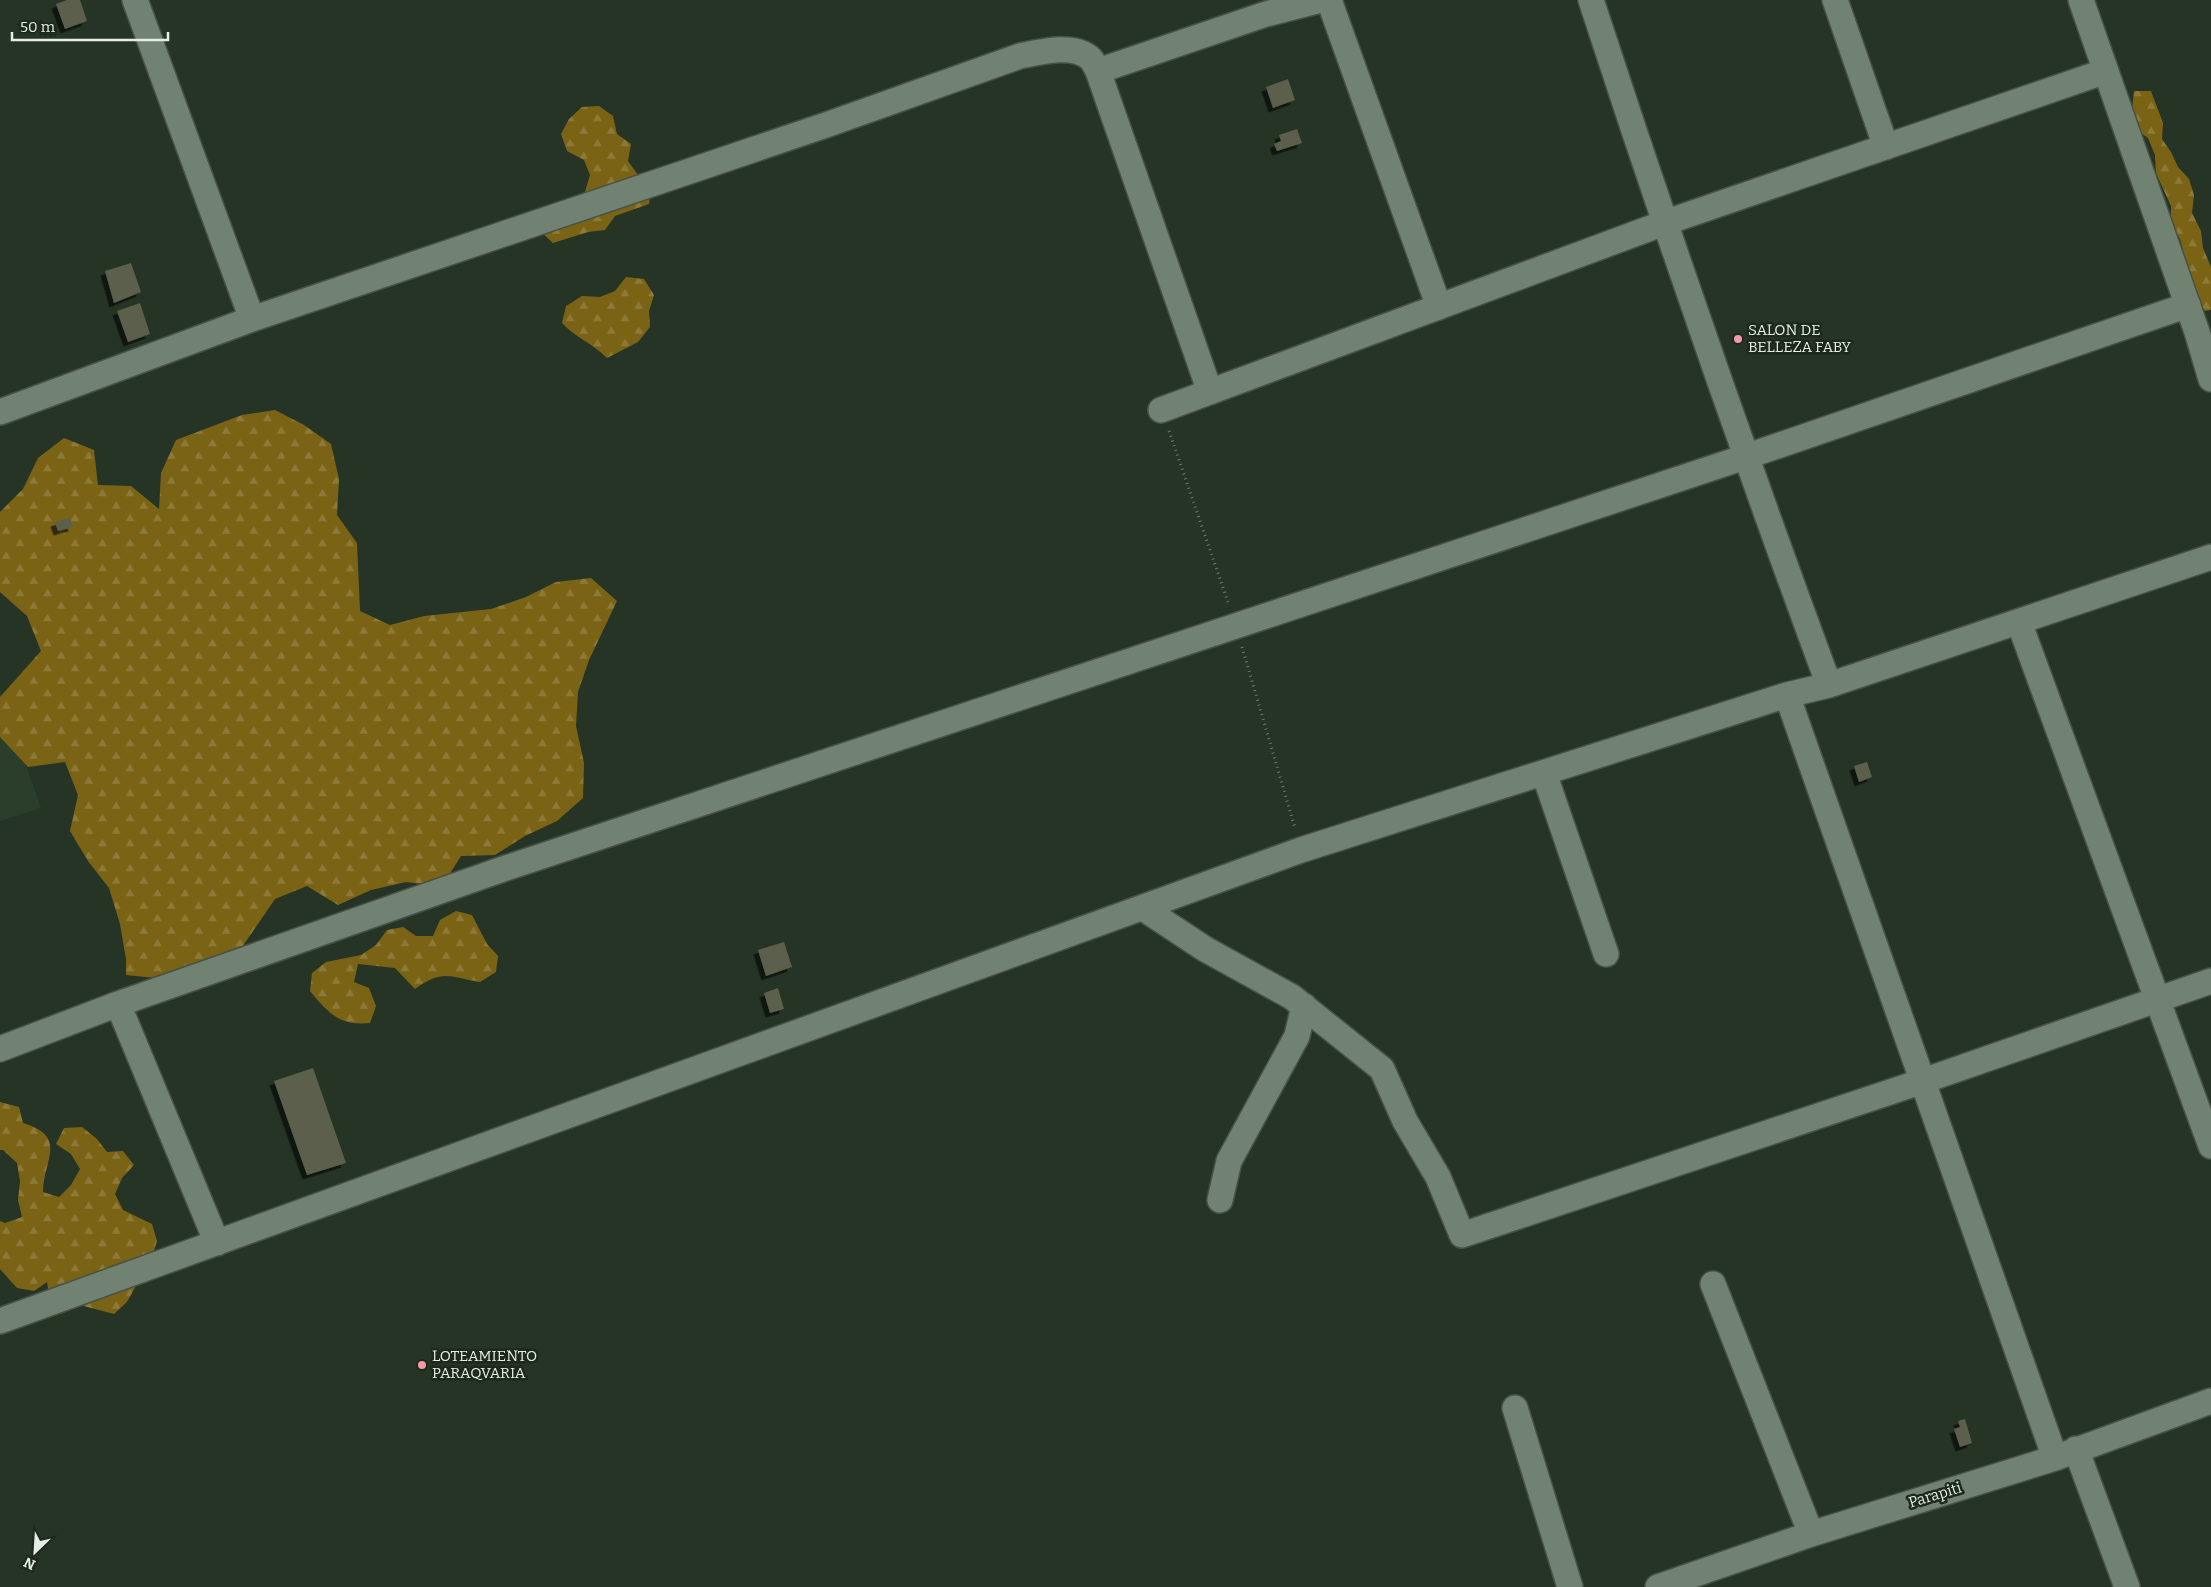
<svg xmlns="http://www.w3.org/2000/svg" width="2211" height="1587" font-family="Bitter,serif">
  <style>
    .built { fill: #2b3e2b }
    .forest { fill: url(#forest-firs) }
    .building { fill: #5b5f4c; filter: url(#shadow) }
    .lines { fill: none; stroke-linecap: round; stroke-linejoin: round }
    .street-casing { stroke: #465246; stroke-width: 28 }
    .path { stroke: #6e796d; stroke-width: 3; stroke-dasharray: 1 4; stroke-linecap: butt }
    .street { stroke: #728272; stroke-width: 25 }
    .poi-dot { fill: #f39aaa; stroke: #1c291c; stroke-width: 2 }
    .labels { text-anchor: middle; stroke-width: 5; stroke-linejoin: round; paint-order: stroke }
    .poi-label { font-size: 15px; fill: #e5ede4; stroke: #1c291c; text-anchor: start }
    .street-label { font-size: 15px; fill: #e5ede4; stroke: #1c291c }
  </style>
  <defs>
    <pattern id="forest-firs" width="22" height="20" patternUnits="userSpaceOnUse" patternTransform="scale(1.25)"><rect width="22" height="20" fill="#7b6316"/><path d="M5 1l3.5 6h-7zM16 11l3.5 6h-7z" fill="#8e7a38"/></pattern>
    <filter id="shadow"><feDropShadow dx="-4.5" dy="4.5" stdDeviation="0" flood-color="#0009"/></filter>
  </defs>
  <rect width="100%" height="100%" fill="#263426"/>
  <path class="built" d="M0,691L41,808L0,821Z"/>
  <path class="forest" d="M2134,91H2151L2163,123L2162,139L2171,152L2178,167L2189,179L2194,195L2192,213L2201,231L2203,248L2211,267V310L2205,311L2195,296L2180,239L2171,224V206L2156,173L2155,155L2148,138L2134,128L2132,109Z
    M599,106L613,116L617,134L631,144L628,161L638,175L651,185L649,204L615,216L605,230L588,232L553,243L540,231L574,197L585,192L590,175L584,160L567,151L561,134L569,119L582,107Z
    M626,277L644,279L654,295L649,311L650,327L638,342L607,358C592,343 576,338 562,323L566,306L582,296L600,297L615,291Z
    M275,410L304,425L331,444L339,479L337,515L357,543L360,611L390,625L424,616L491,609L526,597L556,582L591,578L617,601L589,660L578,692L576,726L584,763L583,798L557,821L525,836L495,855L461,856L442,886L406,882L371,890L338,905L307,886L275,899L236,956L166,979L126,975V959L120,924L109,888L88,861L70,831L78,795L65,762L28,767L0,737V697L41,651L27,616L0,592V512L23,489L38,458L64,438L94,450L98,485L131,486L159,509L161,473L176,440L242,415Z
    M456,911L472,915L487,944L498,956L496,972L480,982C449,977 443,969 415,989L395,968L358,964L354,982L369,988L376,1006L370,1023C340,1026 329,1014 310,991L312,973L326,962L361,955L376,945L387,930L403,927L416,936H433L440,920Z
    M0,1102L19,1107L23,1123C69,1137 43,1160 43,1192L59,1197L71,1185L80,1169L71,1154L56,1144L64,1128L82,1127L97,1139L107,1152L123,1151L134,1165L122,1178L115,1194L123,1210L152,1224L157,1241L152,1257L127,1302L114,1314L76,1304L62,1314L50,1300L47,1282L34,1291L17,1288L0,1269V1221L5,1223L22,1217L18,1200L20,1181L17,1163L3,1150H0Z"/>
  <path class="building" d="M67,0H80L87,21L65,29L56,4Z
    M1288,79L1295,100L1273,108L1266,87Z
    M1297,129L1302,143L1277,151L1274,144L1281,141L1279,135Z
    M131,263L141,292L114,303L105,271Z
    M140,303L150,334L128,342L117,311Z
    M70,518L73,527L58,531L55,522Z
    M1867,762L1872,777L1859,782L1854,766Z
    M784,942L792,967L766,976L758,950Z
    M778,988L784,1009L770,1013L764,993Z
    M313,1068L346,1163L307,1175L274,1081Z
    M1965,1419L1972,1443L1960,1447L1954,1429L1960,1427L1958,1421Z"/>
  <g class="lines">
    <defs>
      <path id="street" d="M135,0L252,319
        M1329,0L1439,307
        M1591,0C1666,230 1745,458 1829,685L1787,695L2055,1458
        M1835,0L1886,147
        M2081,0L2197,332L2211,379
        M1210,392L1098,71L1266,14L1321,0
        M1161,410L1664,223L2106,71
        M0,412L252,319L826,125L1020,56C1039,52 1073,43 1090,58C1093,61 1096,67 1098,71
        M2019,622L2211,1146
        M1829,685L2211,557
        M1544,773L1606,954
        M1143,908L1205,949L1292,997L1382,1069L1405,1121L1438,1177L1462,1235L1923,1081L2211,981
        M118,1004L217,1243
        M0,1049L118,1004L506,868L1745,457L2188,305
        M1220,1200L1229,1161L1297,1036L1304,1006
        M1713,1284L1811,1534
        M0,1321L1301,850L1787,695
        M1515,1408L1570,1587
        M2076,1449L2127,1587
        M1658,1587L1811,1534L2055,1458L2211,1401"/>
    </defs>
    <use href="#street" class="street-casing"/>
    <path class="path" d="M1169,431L1229,605
      M1242,647L1295,828"/>
    <use href="#street" class="street"/>
  </g>
  <g class="poi-dot">
    <circle cx="1738" cy="339" r="5"/>
    <circle cx="422" cy="1365" r="5"/>
  </g>
  <g class="labels">
    <g class="poi-label">
      <text x="1748" y="335">SALON DE<tspan x="1748" dy="17">BELLEZA FABY</tspan></text>
      <text x="432" y="1361">LOTEAMIENTO<tspan x="432" dy="17">PARAQVARIA</tspan></text>
    </g>
    <g class="street-label">
      <text transform="translate(1935 1495) rotate(-17)" y="5">Parapiti</text>
    </g>
  </g>
  <g transform="translate(35 1552) rotate(205)" stroke="#1c291c" stroke-width="4" paint-order="stroke">
  <path d="M0-4L9 19L0 12L-9 19Z" fill="#e5ede4"/>
  <text y="-8" font-size="14" font-weight="bold" text-anchor="middle" fill="#e5ede4">N</text>
  </g>
  <path d="M12 32v8h156v-8" fill="none" stroke="#e5ede4" stroke-width="2.5"/>
  <text x="20" y="32" font-size="15" fill="#e5ede4" stroke="#1c291c" stroke-width="4" paint-order="stroke">50 m</text>
</svg>
